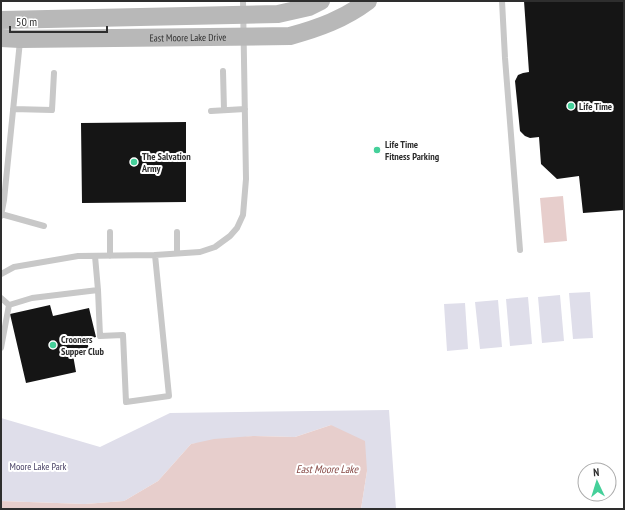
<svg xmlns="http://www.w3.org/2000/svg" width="625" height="510" font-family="'PT Sans Narrow',sans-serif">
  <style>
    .green { fill: #dfdeea }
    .water { fill: #e7cecc }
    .building { fill: #151515 }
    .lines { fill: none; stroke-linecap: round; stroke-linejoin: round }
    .lane { stroke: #c8c8c8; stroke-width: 6 }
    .secondary { stroke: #b8b8b8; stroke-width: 18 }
    .poi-dot { fill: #45d09a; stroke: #fff; stroke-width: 1.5 }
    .labels { text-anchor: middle; stroke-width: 4; stroke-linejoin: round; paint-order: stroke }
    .street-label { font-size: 10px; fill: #2e2e2e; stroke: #fff }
    .poi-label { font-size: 10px; font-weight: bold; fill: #2e2e2e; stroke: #fff; text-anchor: start }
    .park-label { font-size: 10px; fill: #494165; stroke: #fff }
    .water-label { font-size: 11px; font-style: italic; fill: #874a46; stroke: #fff }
  </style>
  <rect width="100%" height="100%" fill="#fff"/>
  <path class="green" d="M590,292L593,338L573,339L569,293Z
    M560,295L564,341L542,343L538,297Z
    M528,297L532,344L510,346L506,299Z
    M498,300L502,347L480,349L475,302Z
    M465,303L468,349L447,351L444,304Z
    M389,410L396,509H361L367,471L331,425L295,437L253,436L191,444L158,481L124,501L85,504L1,501V418L100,447L170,413Z"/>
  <path class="water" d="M563,196L567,241L544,243L540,198Z
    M331,425L365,441L367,471L361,509H1V501L85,504L124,501L158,481L191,444L214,439L253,436L295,437Z"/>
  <path class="building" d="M524,1H624V210L583,213L579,176L557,179L541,164L539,137L530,138L525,136L520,131L515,81L518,75L523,73L529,72Z
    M186,122V202L82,203L81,123Z
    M50,305L53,316L89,308L96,337L87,339L89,351L73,355L76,372L26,383L10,314Z"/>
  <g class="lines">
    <path class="lane" d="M502,1L505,58L520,250
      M223,71L224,110
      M13,109L52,110L54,73
      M211,111L245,109
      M1,214L44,226
      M1,216L4,200L20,41
      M177,253V232
      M95,256L98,290
      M110,256V232
      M1,274L14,267L78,256L155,255L200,252L215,247L230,236L237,228L243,215L246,179L243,1
      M1,298L9,305L1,348
      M9,305L32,298L98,290L100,336L123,335L126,402L169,396L155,255"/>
    <g class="secondary">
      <path d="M1,20L278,14L309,7L321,1"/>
      <path id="s1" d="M1,38L20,39L290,36C319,28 344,19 368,1"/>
    </g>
  </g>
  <g class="poi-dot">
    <circle cx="571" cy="106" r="4"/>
    <circle cx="377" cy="150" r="4"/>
    <circle cx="134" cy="162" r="4"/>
    <circle cx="53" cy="345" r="4"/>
  </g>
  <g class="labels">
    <g class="street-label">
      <text dy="4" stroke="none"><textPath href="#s1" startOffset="187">East Moore Lake Drive</textPath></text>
    </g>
    <g class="poi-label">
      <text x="579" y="110">Life Time</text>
      <text x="385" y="148">Life Time<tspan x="385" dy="12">Fitness Parking</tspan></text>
      <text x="142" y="160">The Salvation<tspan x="142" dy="12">Army</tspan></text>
      <text x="61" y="343">Crooners<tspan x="61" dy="12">Supper Club</tspan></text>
    </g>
    <g class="park-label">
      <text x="38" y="470">Moore Lake Park</text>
    </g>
    <g class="water-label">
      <text x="327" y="473">East Moore Lake</text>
    </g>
  </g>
  <rect width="625" height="510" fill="none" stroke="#2e2e2e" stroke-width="4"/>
  <g transform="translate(597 482) rotate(356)"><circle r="19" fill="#ffffff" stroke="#ababab"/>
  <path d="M0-3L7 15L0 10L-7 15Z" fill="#45d09a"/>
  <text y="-6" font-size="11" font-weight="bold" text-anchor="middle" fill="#2e2e2e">N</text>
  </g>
  <path d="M10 26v6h97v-6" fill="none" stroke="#2e2e2e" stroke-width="2"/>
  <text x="16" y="26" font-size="12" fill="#2e2e2e" stroke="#ffffff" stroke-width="3" paint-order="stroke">50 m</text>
</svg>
